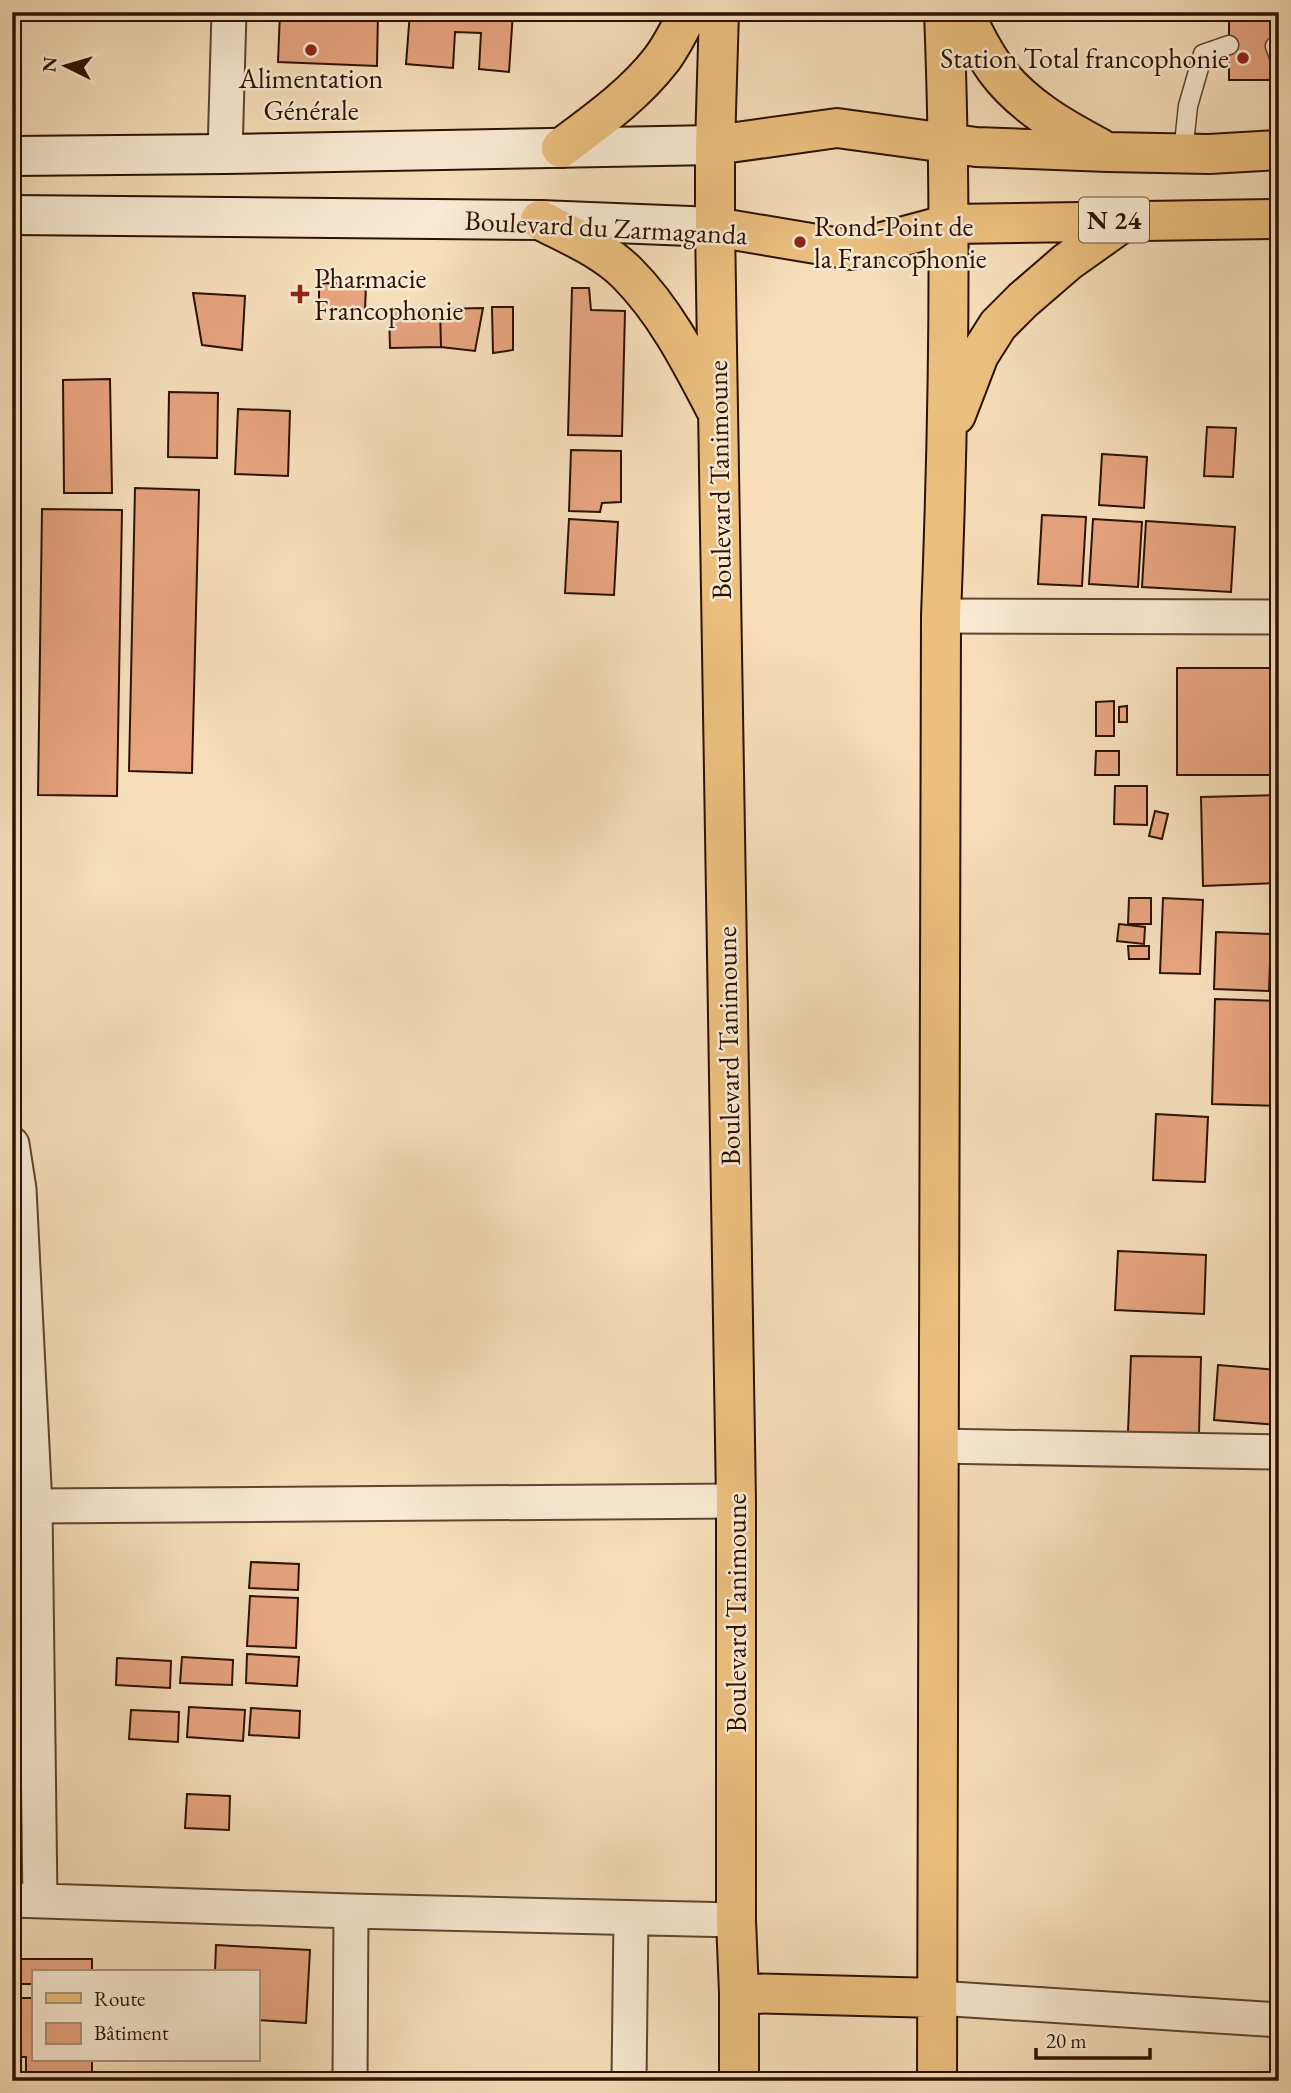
<svg xmlns="http://www.w3.org/2000/svg" width="1291" height="2093" font-family="'EB Garamond',serif">
  <style>
    .building { fill: #e7a47f; stroke: #2d1100; stroke-width: 2 }
    .lines { fill: none; stroke-linecap: round; stroke-linejoin: round }
    .lane-casing { stroke: #5f442f; stroke-width: 21 }
    .street-casing { stroke: #5f442f; stroke-width: 37 }
    .secondary-casing { stroke: #2d1100; stroke-width: 42 }
    .primary-casing { stroke: #2d1100; stroke-width: 42 }
    .lane { stroke: #f9ead3; stroke-width: 18 }
    .street { stroke: #f9ead3; stroke-width: 33 }
    .secondary { stroke: #f9ead3; stroke-width: 38 }
    .primary { stroke: #ebbf7e; stroke-width: 38 }
    .poi-dot { fill: #8f2418; stroke: #f9ead3; stroke-width: 2.5 }
    .labels { text-anchor: middle; stroke-width: 5; stroke-linejoin: round; paint-order: stroke }
    .shield { fill: #f9ead3; stroke: #6a523f; stroke-width: 2 }
    .shield-label { font-size: 26px; font-weight: bold; fill: #2d1100 }
    .poi-label { font-size: 28px; fill: #2d1100; stroke: #f9ead3; text-anchor: start }
    .street-label { font-size: 28px; fill: #2d1100; stroke: #f9ead3 }
  </style>
  <rect width="100%" height="100%" fill="#f6debb"/>
  <filter id="stains"><feTurbulence type="fractalNoise" baseFrequency=".00286" numOctaves="4"/><feColorMatrix values="0 0 0 0 .2 0 0 0 0 .09 0 0 0 0 .02 0 0 0 .5 -.17"/></filter>
  <radialGradient id="worn" r=".72"><stop offset=".6" stop-color="#630" stop-opacity="0"/><stop offset="1" stop-color="#630" stop-opacity=".3"/></radialGradient>
  <path class="building" d="M280,12H378L377,66L278,62Z
    M410,12H513L509,72L479,69L481,33L455,32L453,68L406,64Z
    M1229,12H1275L1274,80H1229Z
    M319,283L366,284L365,311L319,310Z
    M572,288H589L591,310L625,311L622,436L568,435Z
    M193,293L245,296L242,350L202,345Z
    M492,307H513V350L493,353Z
    M483,308L475,351L441,347L440,309Z
    M440,309L441,347L390,348L389,311Z
    M110,379L112,493H64L63,380Z
    M169,392L218,393L217,458L168,457Z
    M238,409L290,411L288,476L235,474Z
    M1207,427L1236,428L1233,477L1204,476Z
    M571,450L621,451V502L602,503L600,512L569,511Z
    M1102,454L1147,457L1144,508L1099,505Z
    M135,488L199,490L192,773L129,771Z
    M42,509L122,510L117,796L38,795Z
    M1042,515L1086,517L1082,586L1038,584Z
    M569,519L618,522L614,595L565,593Z
    M1093,519L1142,522L1138,587L1089,584Z
    M1146,521L1235,527L1231,592L1142,587Z
    M1177,668H1279V775H1177Z
    M1114,701V736H1096V702Z
    M1127,706V722H1119V707Z
    M1096,751H1119V775H1095Z
    M1115,786H1147V825L1114,824Z
    M1279,795V883L1203,886L1201,797Z
    M1155,811L1168,814L1162,839L1149,836Z
    M1129,898H1151V924H1128Z
    M1163,898L1203,900L1200,974L1160,973Z
    M1119,924L1145,927L1144,944L1117,941Z
    M1216,932L1271,934L1269,991L1214,989Z
    M1128,946H1149V959H1129Z
    M1215,999L1279,1001V1106L1212,1104Z
    M1156,1114L1208,1117L1205,1182L1153,1180Z
    M1118,1251L1206,1255L1204,1314L1115,1310Z
    M1131,1356L1201,1357L1199,1434L1128,1432Z
    M1218,1365L1279,1370V1425L1214,1420Z
    M251,1562L299,1564L298,1590L249,1588Z
    M250,1596L298,1598L296,1648L247,1646Z
    M247,1654L299,1657L297,1686L246,1683Z
    M182,1657L233,1660L232,1685L180,1683Z
    M117,1658L171,1661L170,1688L116,1685Z
    M189,1707L245,1710L243,1741L187,1737Z
    M251,1708L300,1711L299,1738L249,1735Z
    M131,1710L179,1712L178,1742L129,1739Z
    M187,1794L230,1796L229,1830L185,1828Z
    M216,1945L310,1950L306,2023L257,2020V1972H215Z
    M12,1959H92V1972H33V1984H12Z
    M12,1998H33V2060H92V2081H26V2057H12Z"/>
  <g class="lines">
    <defs>
      <path id="lane" d="M1275,46L1279,57
        M1183,153L1188,106L1203,54L1229,45"/>
      <path id="street" d="M225,154L229,12
        M941,616L1279,617
        M12,1144L19,1189L35,1506L40,1901
        M938,1446L1279,1452
        M35,1506L736,1501
        M12,1900L351,1911L736,1920
        M937,1998L1279,2020
        M350,2081L351,1911
        M629,2081L631,1918"/>
      <path id="secondary" d="M12,156L225,154L715,145
        M12,215L540,220L715,227"/>
      <path id="primary" d="M719,12L715,145V227L736,1501V1920L739,1993V2081
        M964,12C973,32 983,52 996,70C1022,105 1062,128 1100,148
        M715,145L837,128L976,147L1108,152L1209,154L1279,150
        M561,148C597,121 634,95 661,60C672,46 680,28 689,12
        M540,220C569,235 603,249 627,273C665,311 690,360 715,408
        M715,227L852,250L949,224L1279,219
        M956,415L979,355L998,325L1023,300L1067,262L1126,220
        M739,1993L937,1998
        M937,2081L941,616C949,415 952,214 944,12"/>
    </defs>
    <use href="#lane" class="lane-casing"/>
    <use href="#street" class="street-casing"/>
    <use href="#secondary" class="secondary-casing"/>
    <use href="#primary" class="primary-casing"/>
    <use href="#lane" class="lane"/>
    <use href="#street" class="street"/>
    <use href="#secondary" class="secondary"/>
    <use href="#primary" class="primary"/>
  </g>
  <g class="poi-dot">
    <circle cx="311" cy="50" r="7"/>
    <circle cx="1243" cy="58" r="7"/>
    <circle cx="800" cy="242" r="7"/>
    <path d="M296.5 283.5h7v7h7v7h-7v7h-7v-7h-7v-7h7z"/>
  </g>
  <g class="labels">
    <rect class="shield" x="1079" y="197.5" width="70" height="45" rx="5"/>
    <g class="shield-label">
      <text x="1114" y="229">N 24</text>
    </g>
    <g class="poi-label">
      <text x="1229" y="68" text-anchor="end">Station Total francophonie</text>
      <text x="311" y="88" text-anchor="middle">Alimentation<tspan x="311" dy="32">Générale</tspan></text>
      <text x="814" y="236">Rond-Point de<tspan x="814" dy="32">la Francophonie</tspan></text>
      <text x="314" y="288">Pharmacie<tspan x="314" dy="32">Francophonie</tspan></text>
    </g>
    <g class="street-label">
      <text transform="translate(606 227) rotate(3)" y="10">Boulevard du Zarmaganda</text>
      <text transform="translate(719 480) rotate(-91)" y="10">Boulevard Tanimoune</text>
      <text transform="translate(728 1046) rotate(-91)" y="10">Boulevard Tanimoune</text>
      <text transform="translate(736 1613) rotate(-90)" y="10">Boulevard Tanimoune</text>
    </g>
  </g>
  <rect width="1291" height="2093" fill="none" stroke="#f6debb" stroke-width="42"/>
  <rect x="14" y="14" width="1263" height="2065" fill="none" stroke="#2d1100" stroke-width="3.5"/>
  <rect x="21" y="21" width="1249" height="2051" fill="none" stroke="#2d1100" stroke-width="2"/>
  <rect x="32" y="1970" width="228" height="91" fill="#f9ead3" stroke="#a7937f" stroke-width="2"/>
  <rect x="46" y="1993" width="35" height="10" fill="#ebbf7e" stroke="#a7937f" stroke-width="2"/>
  <text x="94" y="2006" font-size="21" fill="#2d1100">Route</text>
  <rect x="46" y="2023" width="35" height="21" fill="#e7a47f" stroke="#a7937f" stroke-width="2"/>
  <text x="94" y="2040" font-size="21" fill="#2d1100">Bâtiment</text>
  <g transform="translate(66 66) rotate(275)" stroke="#f9ead3" stroke-width="5" paint-order="stroke">
  <path d="M0-5L12 26L0 18L-12 26Z" fill="#2d1100"/>
  <text y="-10" font-size="19" font-weight="bold" text-anchor="middle" fill="#2d1100">N</text>
  </g>
  <path d="M1036 2048v10h114v-10" fill="none" stroke="#2d1100" stroke-width="3.5"/>
  <text x="1046" y="2048" font-size="21" fill="#2d1100" stroke="#f9ead3" stroke-width="5" paint-order="stroke">20 m</text>
  <rect width="100%" height="100%" filter="url(#stains)"/>
  <rect width="100%" height="100%" fill="url(#worn)"/>
</svg>
